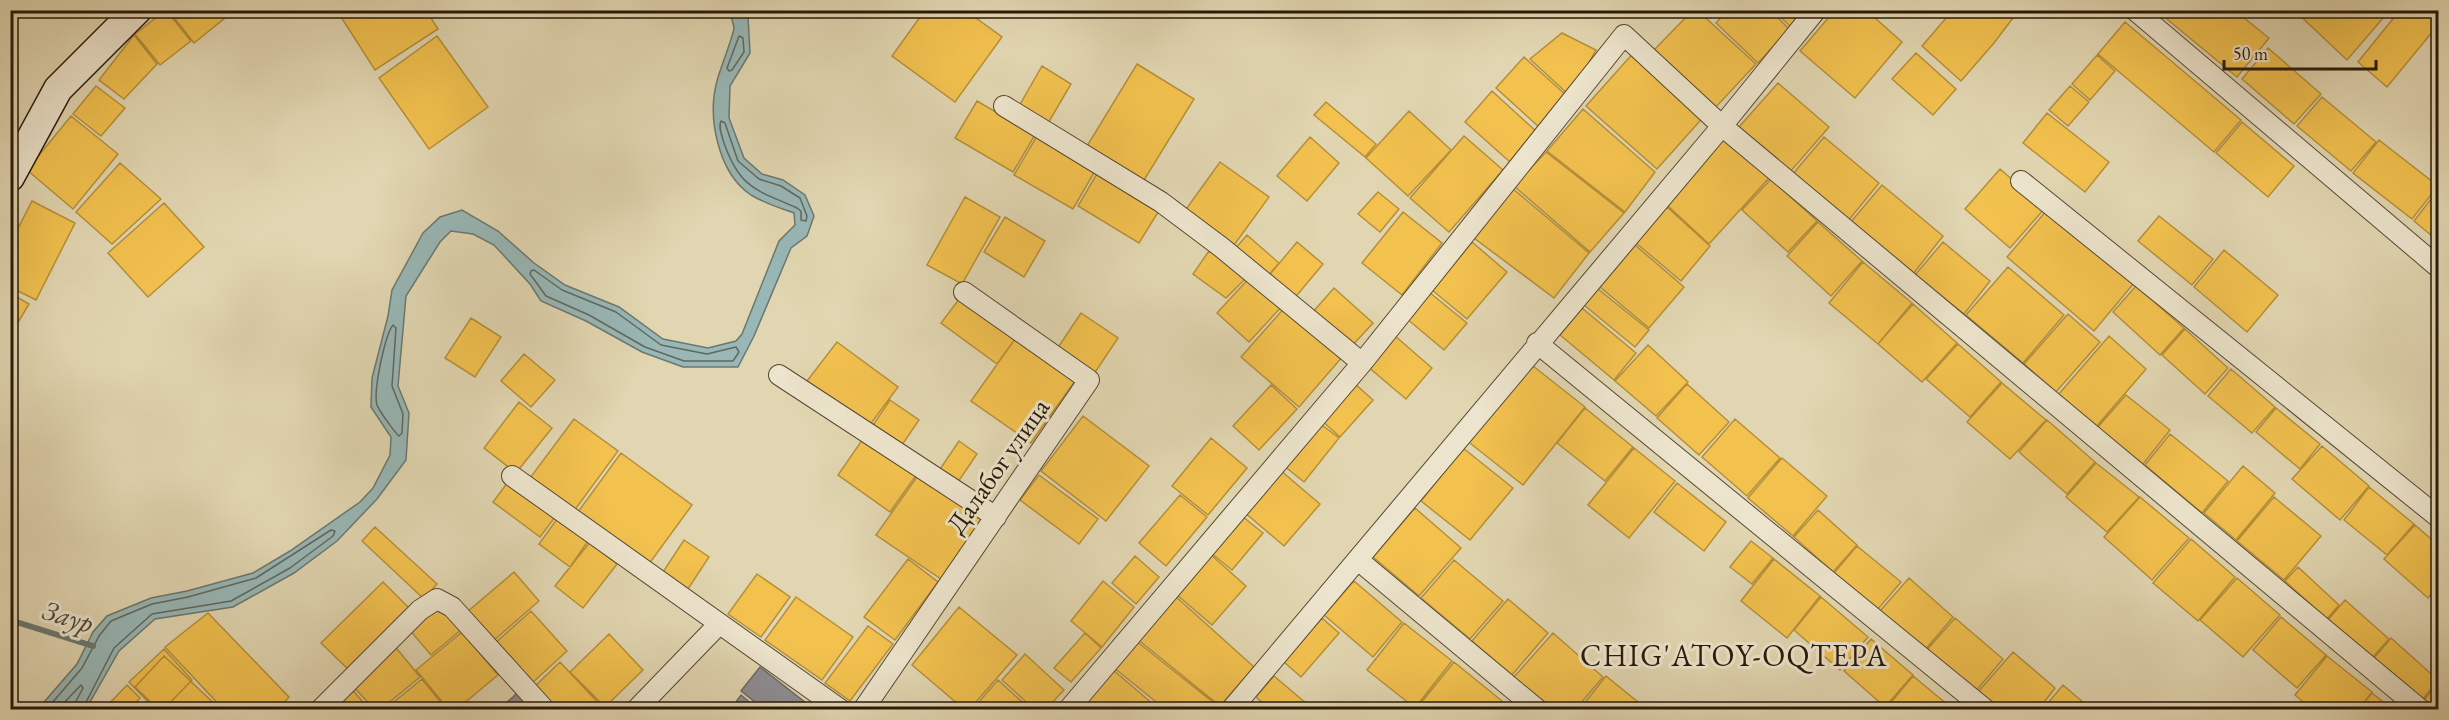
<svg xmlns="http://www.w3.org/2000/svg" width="2449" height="720" font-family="'EB Garamond',serif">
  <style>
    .water { fill: #98b7b6; stroke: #6b7870; stroke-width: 1.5 }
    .homes { fill: #f2c14e; stroke: #b58f39; stroke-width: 1.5 }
    .industry { fill: #8d8d92; stroke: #6e6a69; stroke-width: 1.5 }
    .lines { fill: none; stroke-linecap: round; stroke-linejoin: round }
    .shore { stroke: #60685f; stroke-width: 1.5 }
    .stream { stroke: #6b7870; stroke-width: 6 }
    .street-casing { stroke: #564832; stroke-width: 22 }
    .secondary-casing { stroke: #271908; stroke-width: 31 }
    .street { stroke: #ece4cc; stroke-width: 20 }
    .secondary { stroke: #ece4cc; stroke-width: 28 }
    .labels { text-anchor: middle; stroke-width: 6; stroke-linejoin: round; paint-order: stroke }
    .street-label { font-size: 27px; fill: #271908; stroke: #ece4cc }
    .water-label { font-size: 28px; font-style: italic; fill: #49483c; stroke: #ece4cc }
    .quarter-label { font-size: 30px; letter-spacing: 1.5px; fill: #271908; stroke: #ece4cc }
  </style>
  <rect width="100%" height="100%" fill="#e1d6b1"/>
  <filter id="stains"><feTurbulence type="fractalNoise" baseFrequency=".00333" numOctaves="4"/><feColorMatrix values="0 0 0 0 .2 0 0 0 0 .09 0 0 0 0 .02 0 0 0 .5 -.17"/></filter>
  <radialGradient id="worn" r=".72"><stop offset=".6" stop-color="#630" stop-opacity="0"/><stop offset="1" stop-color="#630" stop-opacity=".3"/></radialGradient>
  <path class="water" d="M732,11H750L748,17L750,53L730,86L729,118L744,158L762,174L783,180L805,195L814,216L807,236L791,248L754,336L738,367H683L642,352L586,321L541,301L530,284L494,245L473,234L451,231L440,242L406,296L398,386L409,413L406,460L377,499L337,541L294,573L233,607L155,619L119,651L86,709H38L77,664L93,632L107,616L151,598L187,591L253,573L290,551L360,502L373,488L390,455L391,437L371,407L372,378L388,316L392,290L423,233L440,217L462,210L498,231L534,263L565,285L619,307L663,339L708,348L736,341L742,334L779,241L795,225L794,213C780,208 764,203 751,195C718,173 707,117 717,81C719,72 734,34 734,28C733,21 730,18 732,11Z"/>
  <path class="homes" d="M166,10L191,41L160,65L135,34Z
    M168,10H235L194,43Z
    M351,10H426L438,29L375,70L341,17Z
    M925,10H965L1002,37L955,102L892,56Z
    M1693,10H1697L1756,64L1714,109L1654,50Z
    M1728,10H1770L1789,29L1758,63L1716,23Z
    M1773,10H1805L1791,27Z
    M1835,10H1866L1902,42L1855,98L1800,51Z
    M1953,10H2019L1994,43L1961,81L1922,46Z
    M2156,10H2234L2269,38L2237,77Z
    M2294,10H2390L2347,60Z
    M2400,10H2438V25L2387,87L2358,62Z
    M2125,22L2241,120L2214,152L2098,54Z
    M1562,33L1596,50L1570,96L1530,59Z
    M134,35L157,64L124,99L99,80Z
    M437,36L488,107L429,149L379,78Z
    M2268,48L2321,94L2294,124L2242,79Z
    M1636,50L1707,113L1657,169L1586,106Z
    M1916,53L1956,89L1933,115L1892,79Z
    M2097,55L2115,71L2090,100L2072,84Z
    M1524,57L1568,97L1540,128L1496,88Z
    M1137,64L1194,99L1141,185L1084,151Z
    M1042,66L1071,84L1047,125L1018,108Z
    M1778,83L1829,127L1790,172L1739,127Z
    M96,86L125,108L101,136L73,114Z
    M2070,86L2089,102L2068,126L2049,110Z
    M1492,91L1537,132L1510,162L1465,122Z
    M2322,97L2376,142L2351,171L2297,126Z
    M977,101L1035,135L1013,172L955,138Z
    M1326,102L1376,144L1365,157L1314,115Z
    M1583,109L1655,172L1625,212L1547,151Z
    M1409,111L1451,150L1408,196L1366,158Z
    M2047,113L2109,162L2085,192L2023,143Z
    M71,116L118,154L73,209L27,170Z
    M2242,122L2294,166L2268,197L2216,153Z
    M1037,136L1095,171L1073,209L1014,175Z
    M1464,136L1503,170L1449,232L1410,198Z
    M1310,137L1339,163L1307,201L1277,176Z
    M1824,137L1879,183L1848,221L1792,175Z
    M1725,138L1769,178L1709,244L1668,206Z
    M2379,140L2438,186L2412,219L2353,173Z
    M1546,152L1624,213L1590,252L1514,186Z
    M1220,162L1269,197L1232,248L1184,212Z
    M120,163L161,199L112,244L76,212Z
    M2000,169L2045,208L2010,248L1965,209Z
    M1098,172L1160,209L1139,243L1078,206Z
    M1771,179L1817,221L1788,252L1742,210Z
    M1882,185L1943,236L1913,274L1850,223Z
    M1512,188L1589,253L1554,298L1474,238Z
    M2438,190V241L2414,221Z
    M1378,192L1399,209L1380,232L1358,214Z
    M965,197L1000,217L962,284L927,265Z
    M32,201L75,223L36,300L10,287V244Z
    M164,203L204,247L148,297L108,253Z
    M1667,207L1710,246L1681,281L1636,243Z
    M2047,210L2134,283L2094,331L2007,257Z
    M1403,212L1442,243L1402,295L1362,263Z
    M2159,216L2213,259L2192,285L2138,241Z
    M1005,217L1045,241L1024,277L984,252Z
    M1818,222L1862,261L1831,296L1787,256Z
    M1247,235L1279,263L1266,278L1234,250Z
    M1297,242L1323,264L1293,300L1267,278Z
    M1472,242L1507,272L1467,319L1432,290Z
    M1943,242L1990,281L1964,314L1915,275Z
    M1635,245L1684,287L1649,328L1600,287Z
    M2224,250L2278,295L2247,332L2194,287Z
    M1209,251L1250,274L1226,298L1193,274Z
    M1863,262L1912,303L1878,344L1829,303Z
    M2008,267L2064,315L2023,363L1966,315Z
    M1252,275L1284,304L1249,342L1217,313Z
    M2136,286L2184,328L2160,355L2113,312Z
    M1334,288L1373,323L1351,347L1312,313Z
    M1598,289L1649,330L1635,347L1584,305Z
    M1429,292L1467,323L1444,350L1406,318Z
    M10,293L29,304L10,336Z
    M960,298L1015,339L997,364L941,323Z
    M1913,304L1957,343L1922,382L1878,344Z
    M1286,306L1343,356L1299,407L1241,357Z
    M1582,308L1636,353L1614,380L1560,335Z
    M1081,313L1118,338L1092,377L1055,352Z
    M2068,314L2100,342L2056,392L2024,364Z
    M471,318L501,337L475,377L445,358Z
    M2185,329L2228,368L2205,394L2162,355Z
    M1394,335L1432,368L1406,399L1367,366Z
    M2109,336L2146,369L2096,427L2058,395Z
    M1015,339L1075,381L1031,443L971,401Z
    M837,342L898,387L869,426L807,381Z
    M1958,344L2001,382L1970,417L1926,379Z
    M1648,345L1688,382L1656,416L1615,381Z
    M524,354L555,380L531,407L501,381Z
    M1528,362L1585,407L1523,485L1466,440Z
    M2231,369L2275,407L2252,433L2208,396Z
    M1353,382L1373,400L1340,437L1320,419Z
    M2002,383L2046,420L2010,459L1967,422Z
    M1687,384L1729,422L1699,455L1657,418Z
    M1271,385L1297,409L1259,450L1233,426Z
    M2126,395L2170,430L2143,464L2097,428Z
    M890,400L919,420L900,448L871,428Z
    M519,402L552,428L516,473L484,448Z
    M1585,408L1633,447L1605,481L1557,443Z
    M2276,408L2320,444L2300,469L2256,432Z
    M1083,416L1149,466L1106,521L1041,471Z
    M574,419L618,451L574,511L530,478Z
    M1735,419L1780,458L1747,496L1702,457Z
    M2047,420L2095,462L2067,494L2019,452Z
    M1318,422L1339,438L1304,482L1283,465Z
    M2170,434L2228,481L2202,513L2145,465Z
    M865,436L917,474L890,512L838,475Z
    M1211,438L1247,468L1208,515L1172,486Z
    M959,441L977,454L956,485L938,472Z
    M2322,446L2369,486L2340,520L2292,479Z
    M1463,448L1513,488L1470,540L1421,501Z
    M1634,448L1675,481L1629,538L1588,505Z
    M621,453L692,505L649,564L578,512Z
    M1782,458L1827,496L1793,536L1748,498Z
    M2096,463L2139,497L2107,532L2066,497Z
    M2243,466L2275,493L2236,540L2204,513Z
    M1280,470L1320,504L1284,546L1244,512Z
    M919,474L983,519L941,579L876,535Z
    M1039,475L1098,519L1079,544L1020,500Z
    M508,482L555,517L540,537L493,502Z
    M1677,483L1726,522L1704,551L1654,512Z
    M2369,487L2414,524L2387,555L2344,520Z
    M1180,495L1207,517L1166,566L1139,543Z
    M2140,497L2189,538L2152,580L2104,537Z
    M2274,497L2321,536L2284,580L2237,541Z
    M1415,508L1461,548L1419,596L1373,557Z
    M1818,510L1857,545L1833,572L1794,537Z
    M1242,516L1263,533L1232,570L1211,553Z
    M557,519L588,541L570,567L539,544Z
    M2415,525L2438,545V586L2428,598L2384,559Z
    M375,527L437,584L424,599L362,541Z
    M2191,539L2235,577L2198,621L2153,583Z
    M684,540L709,557L688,589L663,572Z
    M1751,541L1773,558L1752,584L1730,567Z
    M590,542L617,564L583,608L555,586Z
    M1857,546L1901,582L1878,609L1834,573Z
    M1210,554L1246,586L1212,625L1176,594Z
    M1135,556L1159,577L1136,604L1112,583Z
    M908,559L938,582L895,640L864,617Z
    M1774,559L1820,596L1787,638L1741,601Z
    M1454,560L1503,601L1470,639L1421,598Z
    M2298,567L2339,605L2327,619L2285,581Z
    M514,572L539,601L492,642L467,612Z
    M757,574L790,597L761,637L728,614Z
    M1909,578L1953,617L1925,650L1880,611Z
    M2237,578L2280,615L2243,657L2200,620Z
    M1103,581L1134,607L1102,647L1071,621Z
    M1354,581L1402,622L1373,657L1324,615Z
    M383,582L412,611L351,672L321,643Z
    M1174,595L1254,667L1220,706L1136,638Z
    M796,597L853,637L822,680L765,640Z
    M1821,597L1868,637L1840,670L1794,630Z
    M1508,599L1548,633L1512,675L1472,641Z
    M2345,600L2389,639L2373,657L2328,620Z
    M438,603L461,630L431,655L408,628Z
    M959,607L1017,655L969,710H965L912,665Z
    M531,611L567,651L531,684L494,644Z
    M208,613L289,697L277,710H224L165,647Z
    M2281,617L2326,655L2297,688L2253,650Z
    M1322,618L1339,633L1301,677L1284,662Z
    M1955,618L2003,659L1976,691L1926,651Z
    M1404,623L1452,661L1415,708L1367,670Z
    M868,626L893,644L850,701L825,683Z
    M462,632L498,675L456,710H449L416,670Z
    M1085,633L1101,648L1071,682L1054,668Z
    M1553,633L1603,677L1575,710H1551L1514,677Z
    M609,634L643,670L605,707L570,672Z
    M2391,638L2438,680L2423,699L2374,658Z
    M1871,639L1913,675L1885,707L1844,671Z
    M1135,640L1219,707L1217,710H1166L1113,667Z
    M393,644L420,677L380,710H375L350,683Z
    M164,649L192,680L163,710H156L129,682Z
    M2013,652L2055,688L2038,710H1999L1978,692Z
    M1025,654L1064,690L1045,710H1035L1002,680Z
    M164,656L221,710H159L135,687Z
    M2327,656L2372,692L2358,710H2312L2295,695Z
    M560,662L603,708L602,710H554L533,688Z
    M1454,662L1502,701L1495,710H1427L1420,704Z
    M1112,669L1160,710H1077Z
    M1274,676L1314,710H1270L1256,697Z
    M1606,676L1644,707L1642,710H1579Z
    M1913,676L1954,710H1892L1888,706Z
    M422,679L447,710H384Z
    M998,680L1031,710H972Z
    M2438,683V710H2434L2424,700Z
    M127,685L140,698L129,710H107L105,708Z
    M2063,685L2092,710H2042Z
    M349,686L370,710H324Z
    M2372,693L2393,710H2358Z"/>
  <path class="industry" d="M760,667L815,710H765L741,691Z
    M518,692L534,710H499Z
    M741,695L759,710H730Z"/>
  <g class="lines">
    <path class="shore" d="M739,36L743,38L744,52L732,70L729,71L727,68Z
      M721,121L725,123L738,161L759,179L781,186L800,198L807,216L806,221L801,220V211L797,208C757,190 740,189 724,143C722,135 718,128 721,121Z
      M531,271L534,270L562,290L616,312L661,345L707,354L736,347L739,352L733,361H684L645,347L589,315L546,296L530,274Z
      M393,325L396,328L392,386L403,414L402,433L399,436C395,433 378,409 377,405C373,391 385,335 393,325Z
      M46,710L82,668L99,636L111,621L152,604L188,597L256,578L331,530L335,531L333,536L290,568L231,601L152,614L114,648L82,710
      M57,710L81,685L83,688L75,703L74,710"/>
    <path class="stream" d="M10,620L93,646"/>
    <defs>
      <path id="street" d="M2136,11L2438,267
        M1004,106L1161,202L1221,247L1362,363
        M2021,181L2438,517
        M1537,343L1986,710
        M779,375L996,517
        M512,476L841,710
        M1358,560L1538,710
        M320,710L420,610L437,599L452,607L545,710
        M636,710L719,624
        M863,710L1089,380L964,292
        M1068,710L1362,363L1624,35L1722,126L2421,710
        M1231,710L1722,126L1816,10"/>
      <path id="secondary" d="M10,177L58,89L137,10"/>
    </defs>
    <use href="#street" class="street-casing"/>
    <use href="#secondary" class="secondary-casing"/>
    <use href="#street" class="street"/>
    <use href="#secondary" class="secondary"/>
  </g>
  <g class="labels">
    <g class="street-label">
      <text transform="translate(998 466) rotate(-55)" y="9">Далабог улица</text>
    </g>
    <g class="water-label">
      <text transform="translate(68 616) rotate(17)" y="10">Заур</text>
    </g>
    <g class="quarter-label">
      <text x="1734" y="666">CHIG'ATOY-OQTEPA</text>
    </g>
  </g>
  <rect width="2449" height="720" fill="none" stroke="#e1d6b1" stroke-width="36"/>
  <rect x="12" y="12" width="2425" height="696" fill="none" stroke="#271908" stroke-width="3"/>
  <rect x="18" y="18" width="2413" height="684" fill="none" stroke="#271908" stroke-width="1.5"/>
  <path d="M2224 60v9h152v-9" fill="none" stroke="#271908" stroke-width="3"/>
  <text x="2233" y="60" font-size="18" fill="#271908" stroke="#ece4cc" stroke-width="4.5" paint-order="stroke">50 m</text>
  <rect width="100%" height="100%" filter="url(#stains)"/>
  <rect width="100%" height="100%" fill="url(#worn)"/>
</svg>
